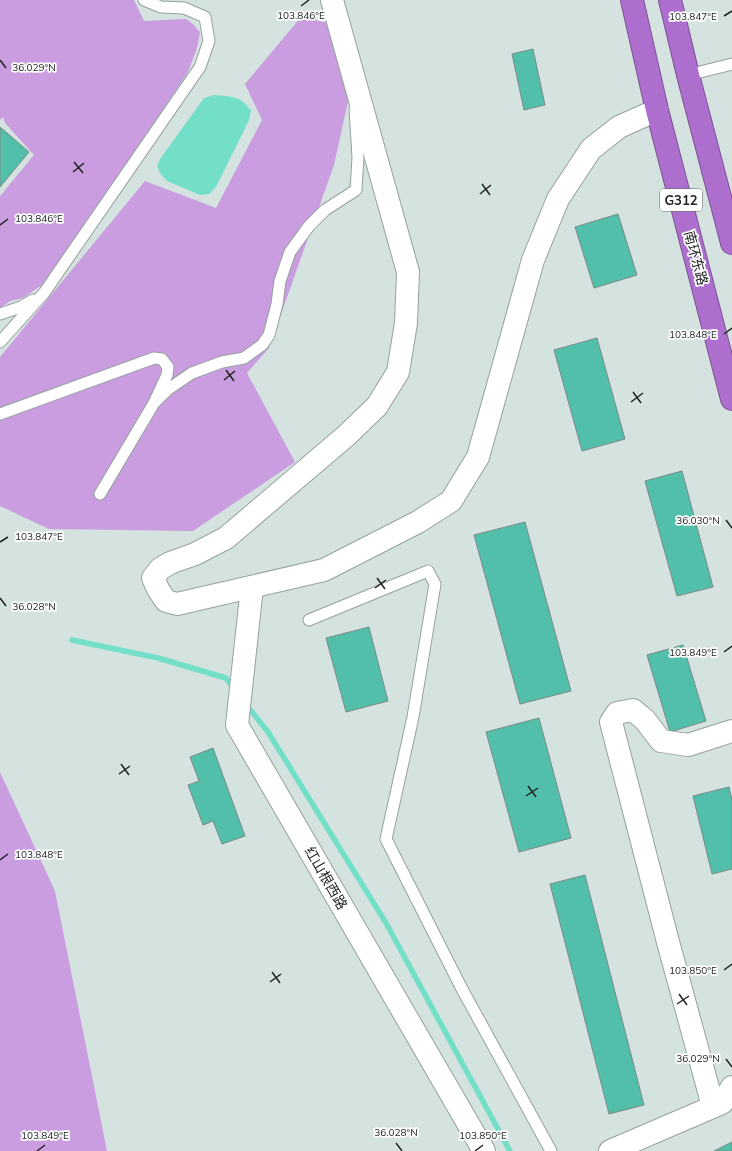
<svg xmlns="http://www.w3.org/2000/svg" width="732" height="1151" font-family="Mulish,'Noto Sans SC',sans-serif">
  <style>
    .forest { fill: #c99de0 }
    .water { fill: #74dfc9 }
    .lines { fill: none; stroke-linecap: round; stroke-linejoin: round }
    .stream { stroke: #74dfc9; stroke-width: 5.5 }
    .building { fill: #52bfaa; stroke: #7c8986 }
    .lane-casing { stroke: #94a19e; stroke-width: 13 }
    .street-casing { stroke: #94a19e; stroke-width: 24 }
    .highway-casing { stroke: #7c5492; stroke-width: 24 }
    .lane { stroke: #fff; stroke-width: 11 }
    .street { stroke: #fff; stroke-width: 22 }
    .highway { stroke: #ae6ece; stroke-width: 22 }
    .ticks { fill: none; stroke: #202524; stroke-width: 1.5 }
    .labels { text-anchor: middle; stroke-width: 3.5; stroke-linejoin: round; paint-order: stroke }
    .shield { fill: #fff; stroke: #636666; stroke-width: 1 }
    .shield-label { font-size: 13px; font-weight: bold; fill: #202524 }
    .street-label { font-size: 14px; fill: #202524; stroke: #fff }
    .ticks-label { font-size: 10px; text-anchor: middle; fill: #202524; stroke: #fff; stroke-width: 3.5; stroke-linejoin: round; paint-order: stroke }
  </style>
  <rect width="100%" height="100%" fill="#d5e3e0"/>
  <path class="forest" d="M0,0H134L144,21L186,19L193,24L200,32L197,48L188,72L49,280L23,298L10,301L0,308V196L34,155L5,123L3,117L0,120Z
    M301,17L329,23L349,97L334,165L269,348L247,373L295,462L193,531L49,529L0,506V357L145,181L216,208L262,120L245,84Z
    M0,772L55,891L107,1151H0Z"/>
  <path class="water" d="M214,95C231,97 241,95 251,111L249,120L216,187L209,194L200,195L167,181L160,173L157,166L160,159L204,98Z"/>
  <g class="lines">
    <path class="stream" d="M72,640L158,658L226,678L235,690
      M245,703L268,732L386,923L510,1151"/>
  </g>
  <path class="building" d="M533,49L545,105L524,110L512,54Z
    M0,127L29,152L0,187Z
    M618,214L637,275L594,288L575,227Z
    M597,338L625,439L582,451L554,350Z
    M682,471L713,587L677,596L645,481Z
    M525,522L571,691L520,704L474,535Z
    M369,627L388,701L346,712L326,638Z
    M683,645L706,721L670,732L647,655Z
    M539,718L571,838L519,852L486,732Z
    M213,748L245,836L222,844L213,821L203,825L188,785L199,781L190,757Z
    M729,787L732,800V869L712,874L693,796Z
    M585,875L644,1105L609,1114L550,884Z
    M732,1142V1151H714Z"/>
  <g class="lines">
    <defs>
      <path id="lane" d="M688,75L732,64
        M0,314L21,307L33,300
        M0,342L44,293L200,67L209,41L205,17L184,8L161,7L144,0
        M154,403L167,390L192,373L222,362L244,358L262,345L269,335L277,304L280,281L290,252L309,226L325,210L356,190L358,157L355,110
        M0,414L154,358L162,359L168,367L167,375L154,403L100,494
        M309,620L428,571L435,584L413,717L386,839L462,989L551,1151"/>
      <path id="street" d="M332,0L408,272L406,323L398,372L377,406L347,435L226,538L195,554L170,563L160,569L153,578L158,589L166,601L177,604L324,570L418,522L451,501L478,457L533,260L558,199L591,149L619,127L657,110
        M252,587L237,725L484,1151
        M713,1106L668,942L611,722L617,713L633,710L645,720L661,741L688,745L732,731
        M610,1151L722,1103L732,1087"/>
      <path id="highway" d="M632,0L657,110L732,399
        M670,0L688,75L732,243"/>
    </defs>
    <use href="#lane" class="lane-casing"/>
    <use href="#street" class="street-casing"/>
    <use href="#highway" class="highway-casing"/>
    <use href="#lane" class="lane"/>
    <use href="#street" class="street"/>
    <use href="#highway" class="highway"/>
  </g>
  <path class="ticks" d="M301,6L309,0M724,16L732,11M0,60L6,68M74,162L83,173M73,172L84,163M482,184L490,195M480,194L491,185M0,225L8,219M724,334L732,328M226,370L234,381M224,380L235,371M633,392L641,403M631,402L643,393M726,520L732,528M0,542L8,537M377,578L385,589M375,588L386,580M0,598L6,606M724,652L732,646M121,764L129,775M119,774L130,766M528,786L536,797M526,796L538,788M0,860L8,854M724,970L732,964M272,972L280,983M270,982L281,974M679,994L687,1005M677,1004L689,996M726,1059L732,1067M396,1143L402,1151M37,1151L45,1145M475,1151L483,1145"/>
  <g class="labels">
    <rect class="shield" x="660" y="189" width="42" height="22" rx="3"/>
    <g class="shield-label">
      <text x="681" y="205">G312</text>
    </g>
    <g class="street-label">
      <text transform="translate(696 258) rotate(75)" y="5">南环东路</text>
      <text transform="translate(326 878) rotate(60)" y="5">红山根西路</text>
    </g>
  </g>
  <g class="ticks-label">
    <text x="301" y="19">103.846°E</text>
    <text x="693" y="20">103.847°E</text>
    <text x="34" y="71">36.029°N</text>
    <text x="39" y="222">103.846°E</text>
    <text x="693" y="338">103.848°E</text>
    <text x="698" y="524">36.030°N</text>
    <text x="39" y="540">103.847°E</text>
    <text x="34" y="610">36.028°N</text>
    <text x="693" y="656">103.849°E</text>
    <text x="39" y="858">103.848°E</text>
    <text x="693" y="974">103.850°E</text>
    <text x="698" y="1062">36.029°N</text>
    <text x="396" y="1136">36.028°N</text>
    <text x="45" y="1139">103.849°E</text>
    <text x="483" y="1139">103.850°E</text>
  </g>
</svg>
